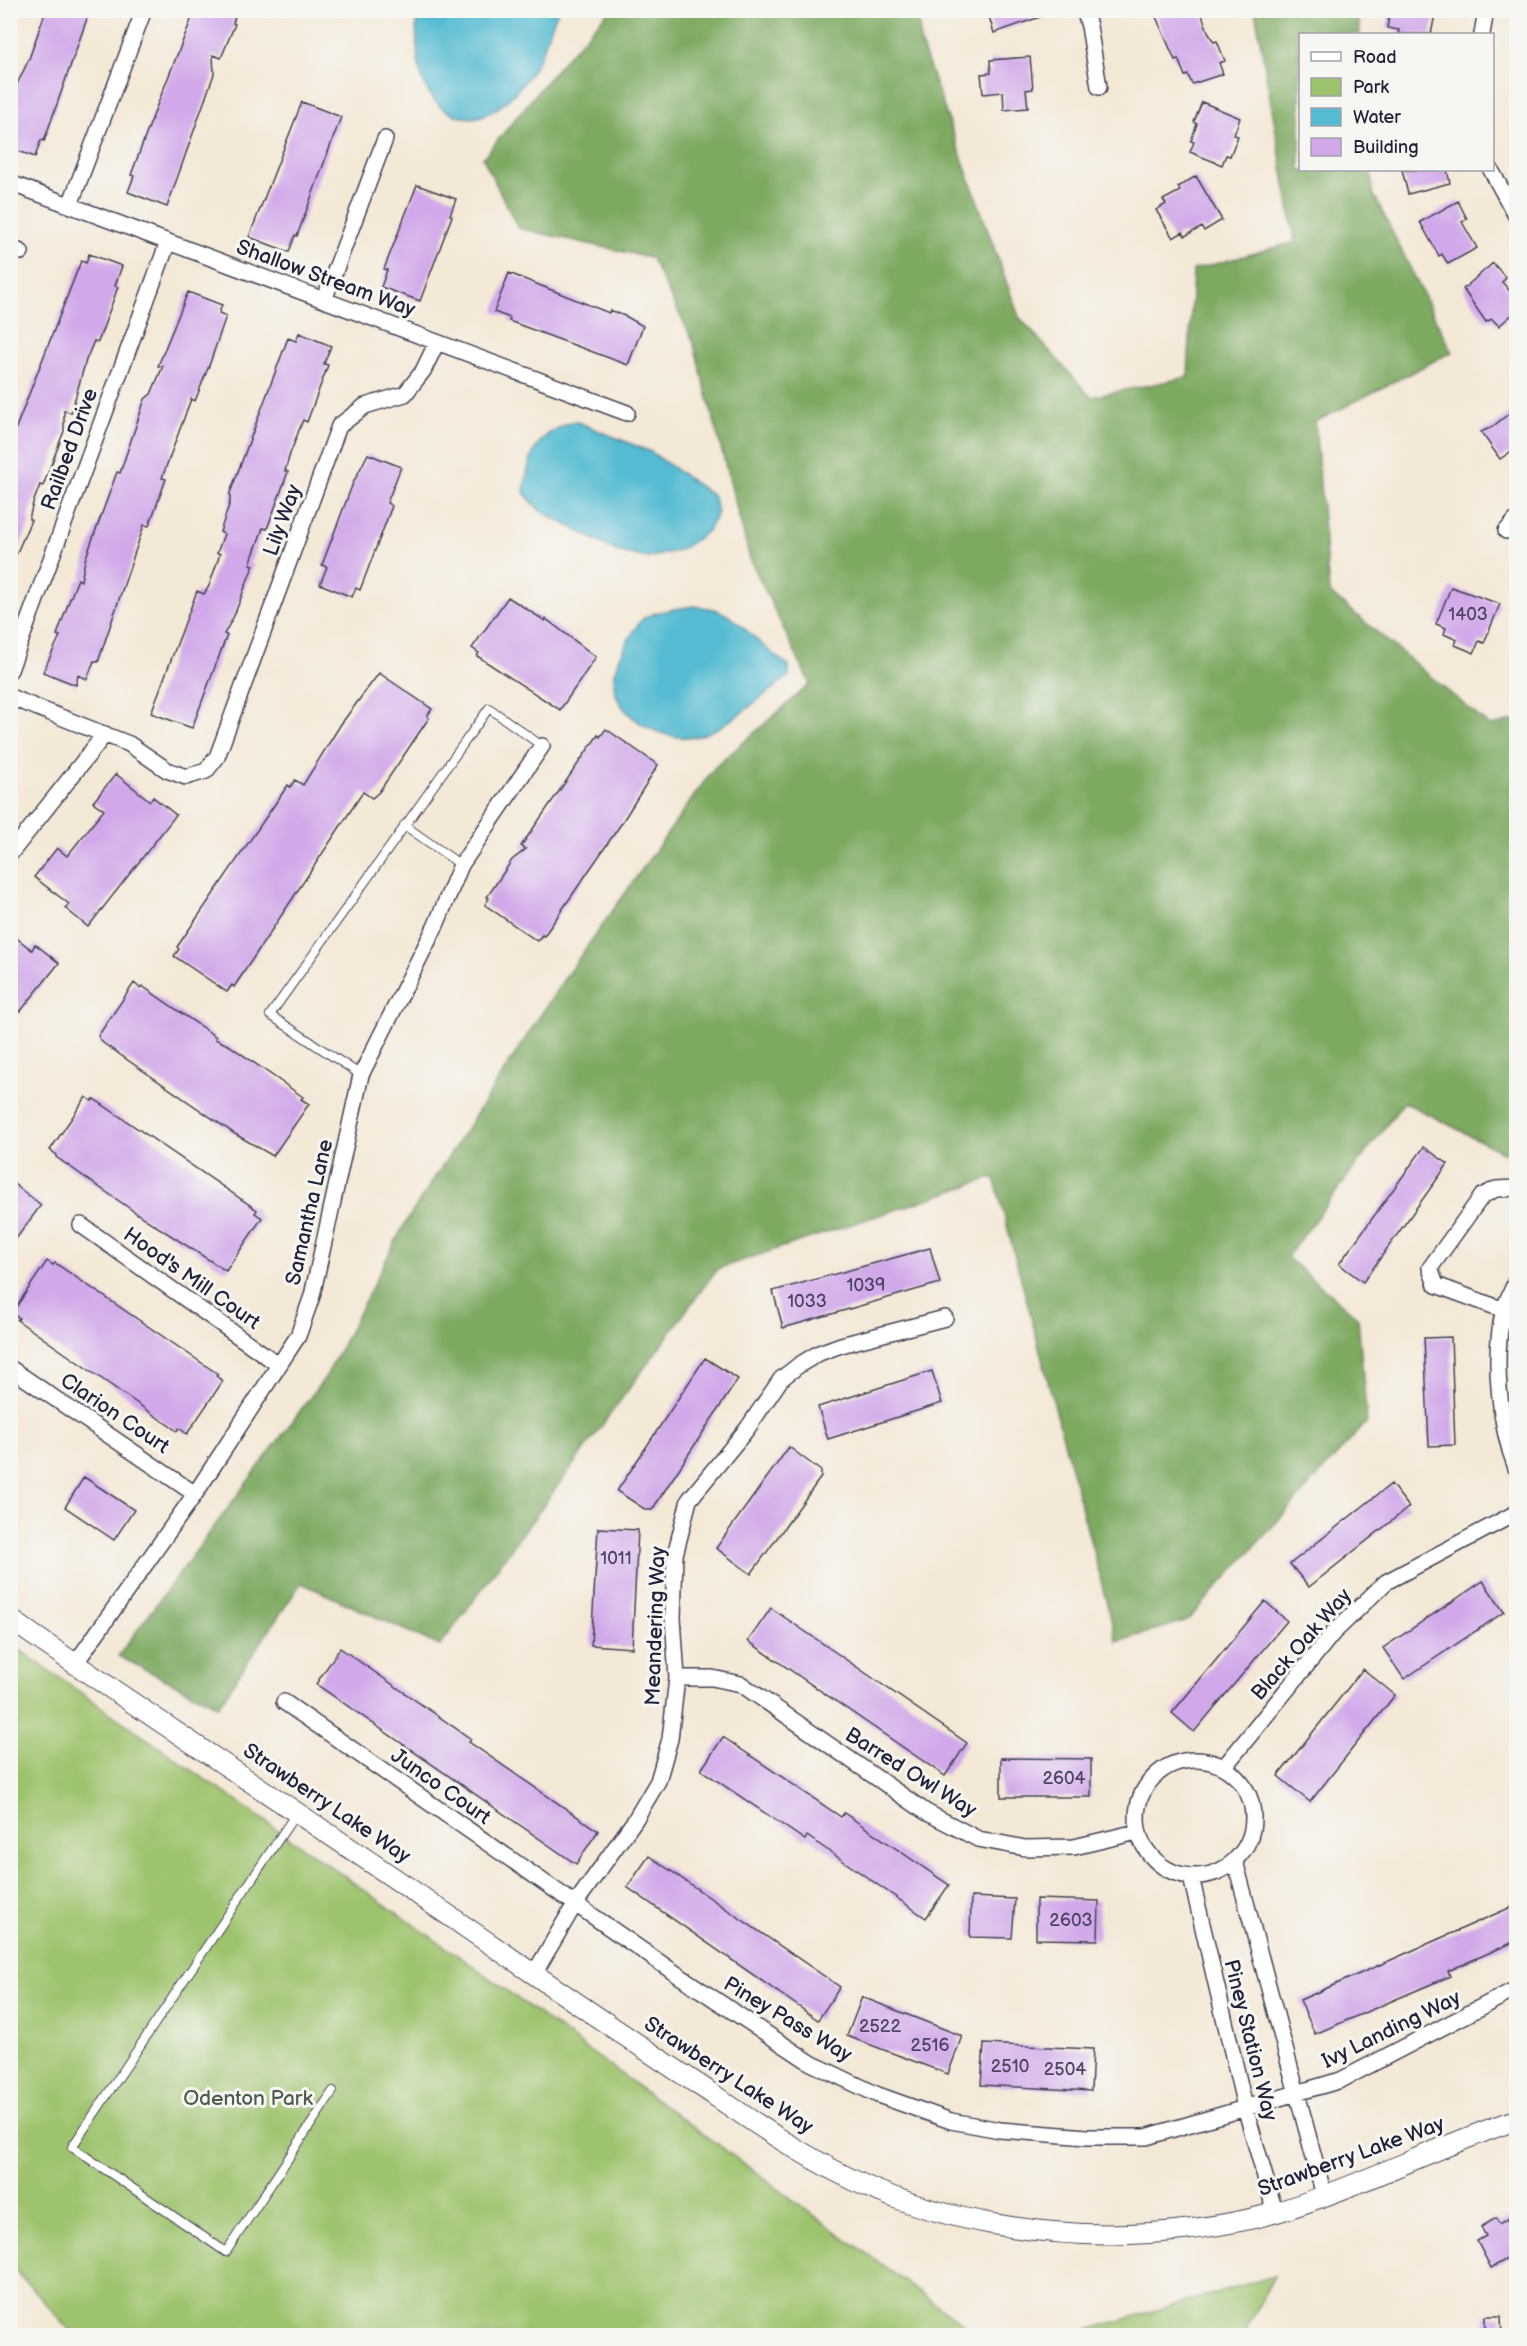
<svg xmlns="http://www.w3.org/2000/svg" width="1527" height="2346" font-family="'Balsamiq Sans',sans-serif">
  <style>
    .green { fill: #9ec36d; stroke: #607254; stroke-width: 1.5 }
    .forest { fill: #7ea960; stroke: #50664e; stroke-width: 1.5 }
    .water { fill: #54bbd2; stroke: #3b6e86; stroke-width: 1.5 }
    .building { fill: #d1a9ea }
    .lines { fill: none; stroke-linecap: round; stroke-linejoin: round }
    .service-casing { stroke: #424052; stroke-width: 10 }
    .minor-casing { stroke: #424052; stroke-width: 18 }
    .tertiary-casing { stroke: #424052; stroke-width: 22 }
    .service { stroke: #fff; stroke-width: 8 }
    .minor { stroke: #fff; stroke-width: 15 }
    .tertiary { stroke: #fff; stroke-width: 20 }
    .labels { text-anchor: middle; stroke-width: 6; stroke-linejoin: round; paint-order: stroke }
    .number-label { font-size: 18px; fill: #4e4467 }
    .street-label { font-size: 21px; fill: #22223b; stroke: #f6f6f2 }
    .park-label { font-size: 21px; fill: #4d5a4c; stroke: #f6f6f2 }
  </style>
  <rect width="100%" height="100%" fill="#f6f6f2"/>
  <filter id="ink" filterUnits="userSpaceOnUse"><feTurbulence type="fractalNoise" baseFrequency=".0167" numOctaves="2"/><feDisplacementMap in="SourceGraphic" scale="12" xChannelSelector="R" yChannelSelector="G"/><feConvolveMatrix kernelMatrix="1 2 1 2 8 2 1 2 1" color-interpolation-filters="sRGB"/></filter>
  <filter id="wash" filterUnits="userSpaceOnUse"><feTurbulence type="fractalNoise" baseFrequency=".008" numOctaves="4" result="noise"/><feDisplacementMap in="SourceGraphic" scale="24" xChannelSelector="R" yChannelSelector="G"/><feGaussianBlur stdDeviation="1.35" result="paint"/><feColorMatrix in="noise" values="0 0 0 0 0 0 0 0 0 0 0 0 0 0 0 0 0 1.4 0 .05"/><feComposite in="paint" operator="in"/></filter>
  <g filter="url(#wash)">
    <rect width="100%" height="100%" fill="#f4e8d6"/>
    <path class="green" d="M11,1644L473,1966L978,2335H74L11,2265Z
      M1274,2276L1243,2335H1070Z"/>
    <path class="forest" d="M609,11H919L920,41L1019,317L1091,397L1188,377L1193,270L1295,242L1255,11H1358L1360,34H1300V170H1371L1373,193L1452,352L1315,422L1329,592L1490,726L1516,720V1159L1404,1102L1287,1257L1358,1318L1367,1422L1188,1620L1117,1642L994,1177L717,1269L440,1646L301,1583L218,1706L118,1656L326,1376L404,1225L564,979L714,768L810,684L750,559L693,341L651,258L518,228L483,158L563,61Z"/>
    <path class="water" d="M416,11V10L558,11C549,30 543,56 530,74C521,87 506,104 491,112C458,129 430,105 421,75C415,55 417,31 416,11Z
      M575,421L651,452L713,496L718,513L707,532L680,550L648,558L616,551L540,511L524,493C529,455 534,434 575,421Z
      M693,606C700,607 709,607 717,610C742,619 762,651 789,665V676C762,696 733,724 702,735C671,746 614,719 614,683C614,669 620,657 626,645C631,636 636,624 644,618C658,610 678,609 693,606Z"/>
    <g id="blocks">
      <path class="building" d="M46,10H90L44,141L41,140L35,157L10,148V99L29,59Z
        M195,10H237L233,23L235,24L221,58L213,55L214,74L167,207L128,192L134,176L131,175L156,108Z
        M987,10H1051L1052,13L994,33Z
        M1153,10H1200L1209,34L1214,42L1217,41L1225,61L1219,63L1223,74L1192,84L1188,75L1185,76L1178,59L1175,60Z
        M1390,10H1436L1431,34H1398L1399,30L1387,28Z
        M1030,57L1033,89L1026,90L1028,108L1004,110L1003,92L983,94L981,74L991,73L990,60Z
        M302,102L341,117L297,236L295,235L289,252L249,237Z
        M1202,102L1240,118L1234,135L1238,136L1230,156L1226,155L1222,165L1190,152L1194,142L1191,141L1197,124L1194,122Z
        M1402,170H1447L1450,183L1408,194Z
        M1196,176L1222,220L1204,231L1202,227L1185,236L1183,232L1173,238L1156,210L1166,204L1163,200L1180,191L1178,187Z
        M417,185L456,199L450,215L452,216L420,301L381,287L387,270L384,269Z
        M1458,201L1467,219L1462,222L1477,248L1448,264L1442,254L1439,256L1420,222Z
        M89,254L122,266L115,286L118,287L98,342L94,341L86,360L71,413L64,410V431L43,486L40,485L33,503L29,519L31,520L10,569V443L81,261L86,263Z
        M1493,263L1506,278L1502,282L1516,298V311L1499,326L1492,319L1486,322L1463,289Z
        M509,273L609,313L610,310L627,317L643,326L628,365L509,321L510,318L494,312Z
        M188,292L222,305L219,313L226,316L210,363L195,401L191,399L162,478L166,479L149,526L144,525L98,662L94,661L87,679L78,675L76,685L43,672L60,636L57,635L68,604L78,579L81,581L85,560L117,472L120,473L145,399L151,394L163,366H158Z
        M299,333L331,346L324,364L328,365L307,422L303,420L290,454L285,471L288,472L267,529L263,528L250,564L254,565L250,574L234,616L224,634L227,635L192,728L151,713L197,591L204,594L209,586L220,554L217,553L224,534L220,532L230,502V493L288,338L296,341Z
        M1516,408V448L1500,459L1481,432L1492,427Z
        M368,454L401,467L387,503L392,506L360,590L356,588L352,597L320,584L327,567L322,565L353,483Z
        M1451,587L1500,604L1484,643L1479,641L1474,653L1455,645L1457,640L1444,634L1446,628L1436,624Z
        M508,597L545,621L546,619L596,657L560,710L477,656L479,653L472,648Z
        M379,673L432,709L427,716L429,718L379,792L372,798L363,792L234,987L232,985L227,992L174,956L179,949L177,947L288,785L290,787L295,780L303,785L341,724Z
        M606,729L658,765L621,824L544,936L542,935L537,941L485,905L489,898L487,897L512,860L526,849L521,846L598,735L600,737Z
        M116,774L150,801L153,797L176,815L88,927L65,908L69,904L34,877L57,848L67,856L104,810L93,802Z
        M10,933L32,950L35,944L59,963L20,1012L10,1005Z
        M134,983L140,988L142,986L216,1037L215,1039L230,1046L303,1097L301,1099L309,1104L273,1156L235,1134L103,1043L98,1036Z
        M86,1097L92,1101L94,1099L257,1210L255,1213L262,1218L226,1271L142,1217L56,1157L57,1155L50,1150Z
        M1424,1147L1448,1164L1363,1282L1339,1264Z
        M10,1181L41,1205L10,1247Z
        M930,1248L940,1283L783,1328L773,1291Z
        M47,1261L53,1265L55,1263L218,1374L216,1376L223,1381L187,1434L179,1428L177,1431L17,1320L19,1318L12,1313Z
        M1451,1337L1455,1445L1429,1446L1424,1338Z
        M705,1358L738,1379L652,1510H646L617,1491Z
        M932,1371L942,1403L828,1439L818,1407Z
        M789,1447L821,1471V1477L751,1574L716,1548Z
        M84,1477L134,1510L114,1540L65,1507Z
        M1391,1484L1409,1507L1309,1587L1290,1564Z
        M598,1528L638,1530L632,1648L591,1645Z
        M1483,1581L1504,1612L1404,1679L1383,1648Z
        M1265,1601L1287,1621L1194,1732L1172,1713Z
        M771,1608L967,1743L945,1776L748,1641Z
        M340,1648L471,1739L469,1742L598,1831L576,1864L316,1684Z
        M1363,1669L1395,1695L1310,1802L1278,1776Z
        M723,1737L841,1817L844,1813L949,1885L926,1918L807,1836L805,1840L701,1770Z
        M1001,1758L1091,1759V1797H1001Z
        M649,1856L840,1987L818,2020L627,1887Z
        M971,1897L1015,1899L1012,1938L970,1937Z
        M1036,1899L1099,1901L1098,1940L1036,1939Z
        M1516,1905V1941L1448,1971L1450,1976L1315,2034L1300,2000Z
        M862,1997L962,2036L948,2074L847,2036Z
        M984,2044L1093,2049L1091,2091L981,2085Z
        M1516,2214V2254L1491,2268L1477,2241L1486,2236L1481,2227L1496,2218L1499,2224Z
        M1485,2316H1501L1502,2336H1485Z"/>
    </g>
  </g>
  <g filter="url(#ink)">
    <use href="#blocks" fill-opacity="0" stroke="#424052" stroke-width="1.5"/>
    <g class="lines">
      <defs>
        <path id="service" d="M404,825L461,865
          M361,1075L270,1015L489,708L542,746
          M297,1812L72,2147L226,2252L333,2091"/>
        <path id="minor" d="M1084,10L1089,26L1099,87
          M1482,34L1486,10
          M1491,170L1516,216
          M10,183L627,413
          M70,205L144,10
          M10,248L21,252
          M324,300L385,139
          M1506,531L1516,520
          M10,670L168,242
          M10,697L129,744L167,770L186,777L206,771L217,757L339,426L365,406L405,394L423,371L437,342
          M10,854L105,734
          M81,1225L279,1365
          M1516,1280C1513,1289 1507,1299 1504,1309C1492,1356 1499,1424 1516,1468
          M1504,1310L1436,1285L1430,1268L1482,1196L1496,1189L1516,1188
          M10,1368L195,1494
          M75,1664L195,1494L298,1336L312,1296L361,1075L436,925L461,865L542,746
          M677,1678H712L741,1684L926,1812L978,1839L1025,1848L1074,1847L1137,1832
          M284,1702L672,1971L811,2063L878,2095L951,2121L1000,2130L1087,2137H1146L1341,2080L1516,1989
          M1137 1818a58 58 0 1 1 116 0a58 58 0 1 1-116 0Z
          M1224,1767L1333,1633L1386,1582L1516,1513
          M1235,1861L1324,2195
          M1191,1877L1245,2107L1275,2212
          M534,1974L575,1904L635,1820L658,1781L670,1739L677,1678L673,1618L675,1555L689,1500L747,1429L781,1379L799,1365L819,1353L841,1345L945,1318"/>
        <path id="tertiary" d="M10,1619C160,1724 314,1822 464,1926C544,1981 624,2036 705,2089C749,2119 795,2151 843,2175C932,2221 1050,2240 1150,2233C1193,2230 1236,2224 1277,2212C1359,2187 1435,2147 1516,2120"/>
      </defs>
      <use href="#service" class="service-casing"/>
      <use href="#minor" class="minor-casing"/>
      <use href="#tertiary" class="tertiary-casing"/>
      <use href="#service" class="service"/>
      <use href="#minor" class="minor"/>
      <use href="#tertiary" class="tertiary"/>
    </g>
  </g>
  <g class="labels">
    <g class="number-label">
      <text x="1468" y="620">1403</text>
      <text x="866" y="1291">1039</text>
      <text x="807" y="1307">1033</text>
      <text x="616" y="1564">1011</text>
      <text x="1064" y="1784">2604</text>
      <text x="1071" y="1926">2603</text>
      <text x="880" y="2032">2522</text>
      <text x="930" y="2051">2516</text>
      <text x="1010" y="2072">2510</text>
      <text x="1065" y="2075">2504</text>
    </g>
    <g class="street-label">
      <text transform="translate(326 278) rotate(20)" y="7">Shallow Stream Way</text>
      <text transform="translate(69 449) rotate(-70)" y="7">Railbed Drive</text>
      <text transform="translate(282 520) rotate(-70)" y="7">Lily Way</text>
      <text transform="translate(309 1212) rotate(-77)" y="7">Samantha Lane</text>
      <text transform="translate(192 1278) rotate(35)" y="7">Hood's Mill Court</text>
      <text transform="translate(115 1413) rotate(34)" y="7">Clarion Court</text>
      <text transform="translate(655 1626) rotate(-88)" y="7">Meandering Way</text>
      <text transform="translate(1301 1644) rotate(-49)" y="7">Black Oak Way</text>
      <text transform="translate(911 1772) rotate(32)" y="7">Barred Owl Way</text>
      <text transform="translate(441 1786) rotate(35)" y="7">Junco Court</text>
      <text transform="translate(327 1803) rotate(34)" y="7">Strawberry Lake Way</text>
      <text transform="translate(788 2019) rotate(31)" y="7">Piney Pass Way</text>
      <text transform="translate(1391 2029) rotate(-26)" y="7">Ivy Landing Way</text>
      <text transform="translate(1251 2040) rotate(76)" y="7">Piney Station Way</text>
      <text transform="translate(729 2075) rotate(33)" y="7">Strawberry Lake Way</text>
      <text transform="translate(1351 2156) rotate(-20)" y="7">Strawberry Lake Way</text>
    </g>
    <g class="park-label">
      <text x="248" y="2105">Odenton Park</text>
    </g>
  </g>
  <rect width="1527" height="2346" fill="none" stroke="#f6f6f2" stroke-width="36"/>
  <rect x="1299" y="33" width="195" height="138" fill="#f6f6f2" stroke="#a1a1a9" stroke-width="1.5"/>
  <rect x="1311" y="52" width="30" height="9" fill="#ffffff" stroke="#a1a1a9" stroke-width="1.5"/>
  <text x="1353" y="63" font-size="18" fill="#22223b">Road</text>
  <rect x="1311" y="78" width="30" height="18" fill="#9ec36d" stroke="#a1a1a9" stroke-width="1.5"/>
  <text x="1353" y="93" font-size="18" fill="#22223b">Park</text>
  <rect x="1311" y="108" width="30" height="18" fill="#54bbd2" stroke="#a1a1a9" stroke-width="1.5"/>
  <text x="1353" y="123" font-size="18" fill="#22223b">Water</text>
  <rect x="1311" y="138" width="30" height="18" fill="#d1a9ea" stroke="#a1a1a9" stroke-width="1.5"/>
  <text x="1353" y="153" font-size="18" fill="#22223b">Building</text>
</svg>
